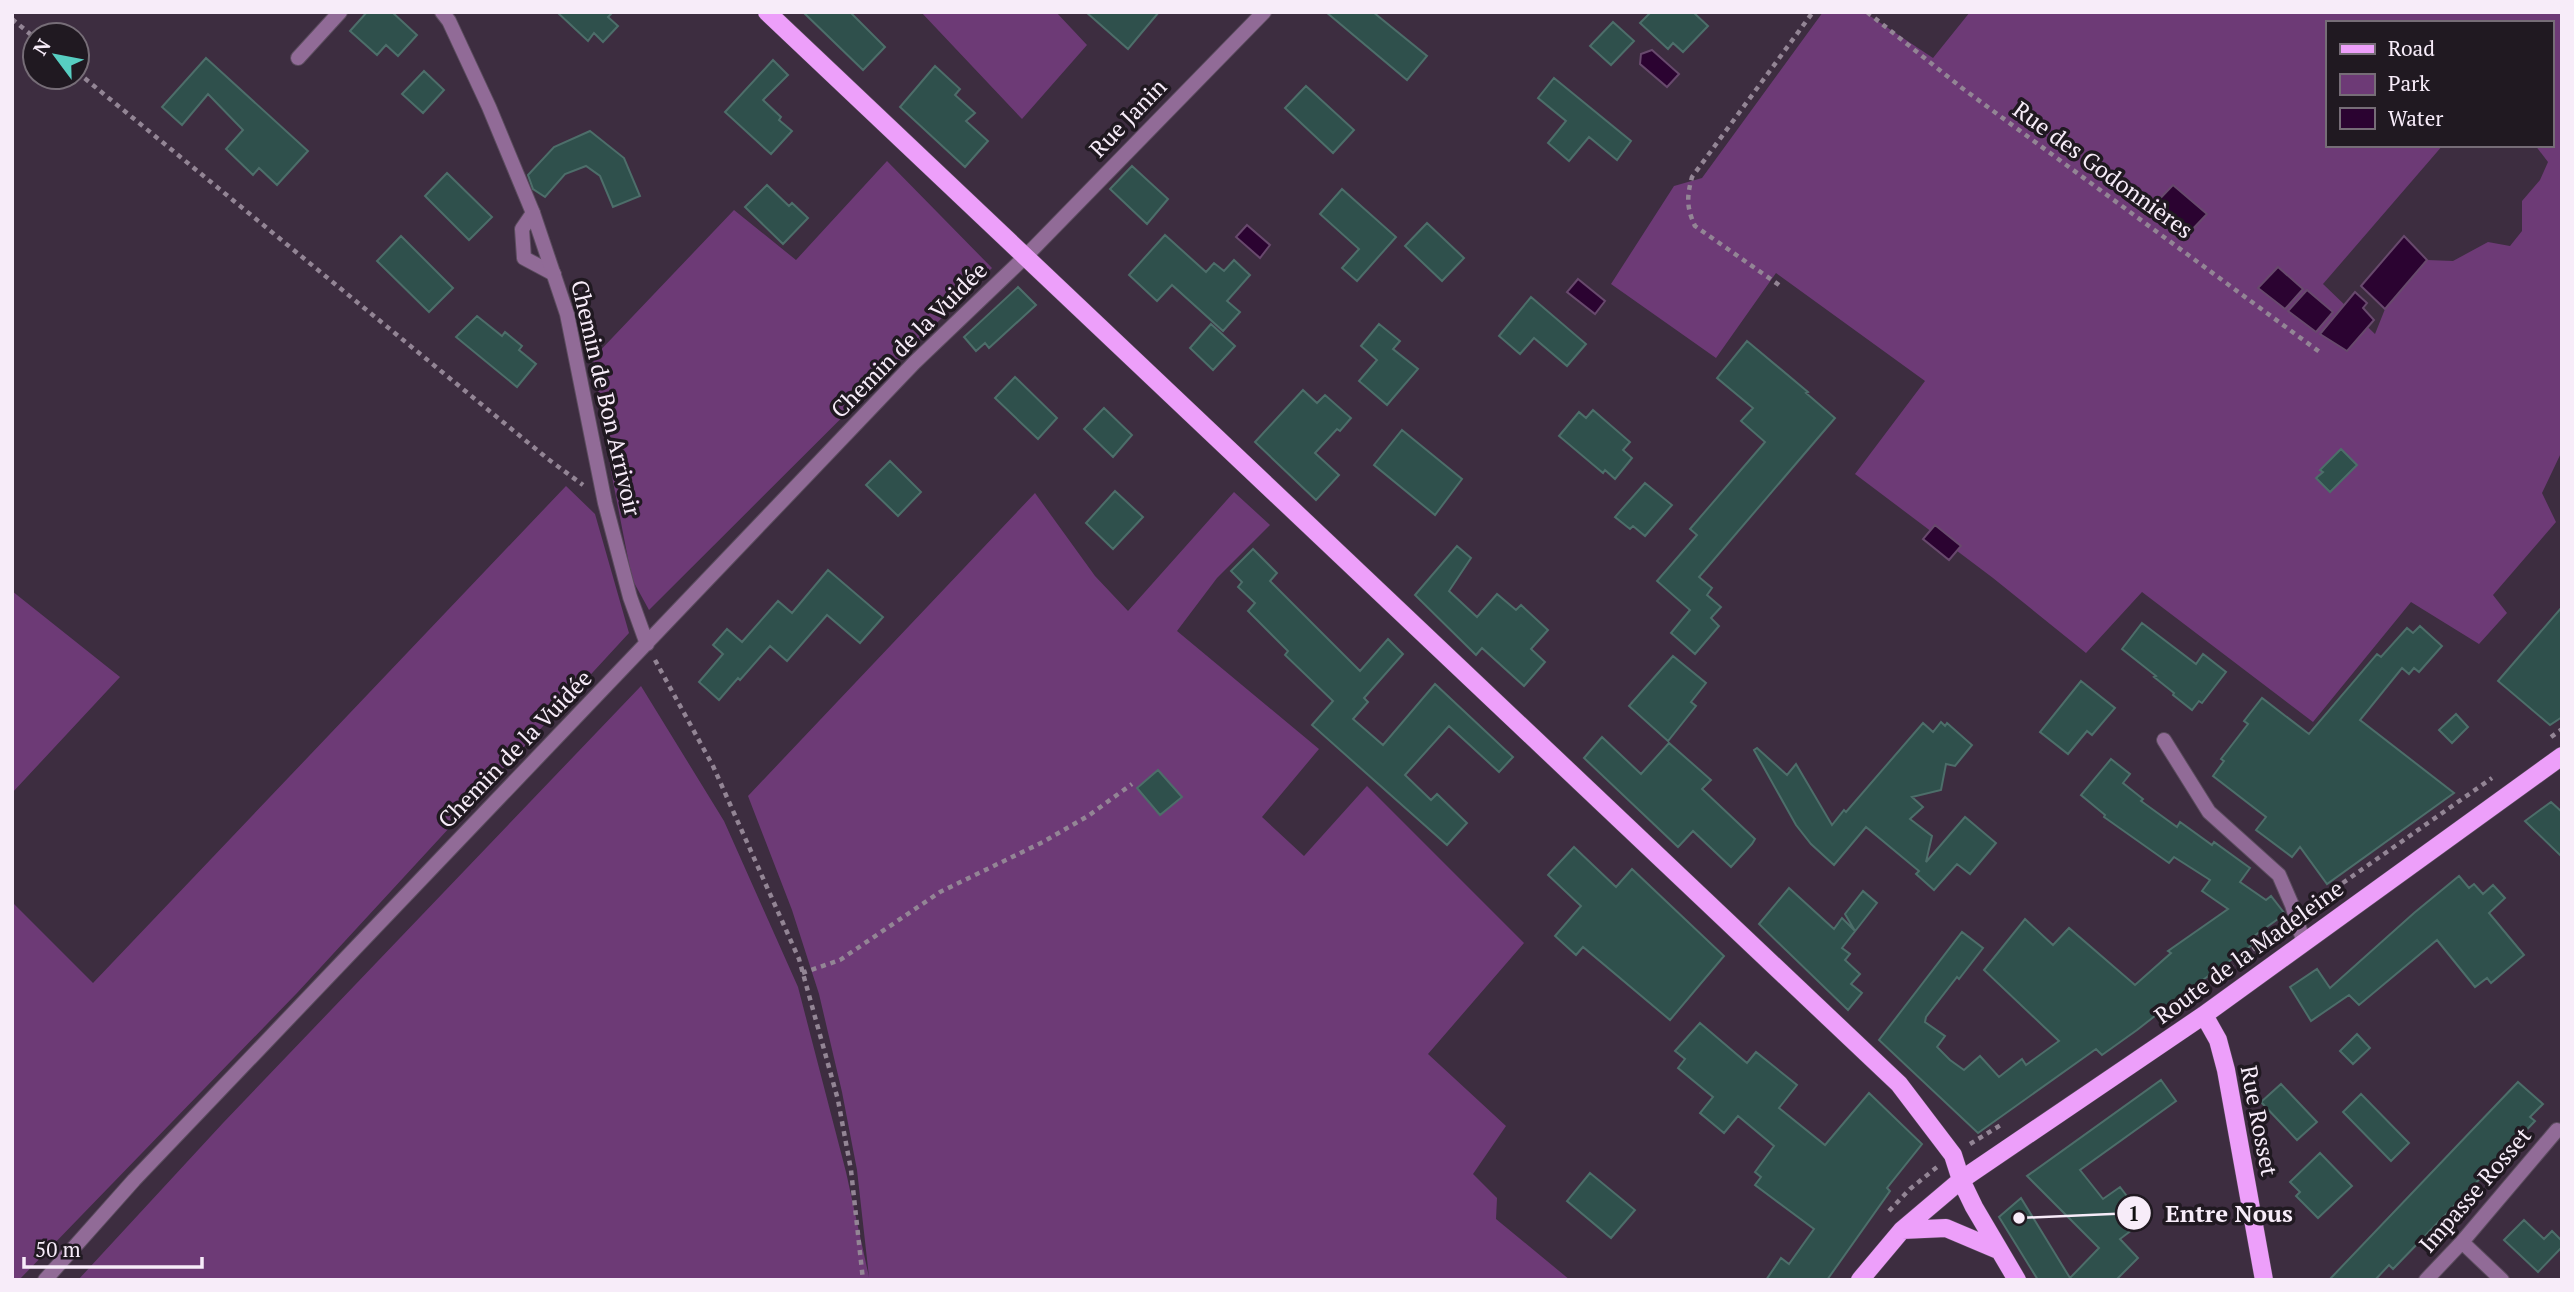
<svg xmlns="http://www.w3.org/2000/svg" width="2574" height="1292" font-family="'PT Serif',serif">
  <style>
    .green { fill: #6d3a76; fill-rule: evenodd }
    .water { fill: #2b0331; stroke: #68496d; stroke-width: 2 }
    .building { fill: #2f504c; stroke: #4d6e6a; stroke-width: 2 }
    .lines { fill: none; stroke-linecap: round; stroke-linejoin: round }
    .lane-casing { stroke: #5b4c5e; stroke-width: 16 }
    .street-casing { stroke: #5b4c5e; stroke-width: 16 }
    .primary-casing { stroke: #5b4c5e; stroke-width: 19 }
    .path { stroke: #938595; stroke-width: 4.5; stroke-dasharray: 5 5; stroke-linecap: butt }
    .lane { stroke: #916b97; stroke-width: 14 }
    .street { stroke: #916b97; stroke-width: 14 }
    .primary { stroke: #ed9ffa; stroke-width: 18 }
    .labels { text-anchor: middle; stroke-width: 7; stroke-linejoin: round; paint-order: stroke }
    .street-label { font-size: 23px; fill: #f7ecf9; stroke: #201921 }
    .leader { fill: none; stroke: #f7ecf9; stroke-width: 2.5 }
    .callout-dot { fill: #f7ecf9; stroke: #201921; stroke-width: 2.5 }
    .mark-label { font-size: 21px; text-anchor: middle; font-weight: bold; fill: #111 }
    .callout-label { font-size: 24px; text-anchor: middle; font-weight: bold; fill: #f7ecf9; stroke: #201921; stroke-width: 7; stroke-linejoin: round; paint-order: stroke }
  </style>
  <rect width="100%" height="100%" fill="#3d2d40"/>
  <path class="green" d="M921,12H1056L1087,45L1022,119Z
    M1823,12H1864L1933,58L1970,12H2562V451L2542,493L2556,522L2493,595L2507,613L2479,644L2411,602L2313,722L2142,592L2086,653L1993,578L1855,474L1925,381L1776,273L1716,358L1611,284L1674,186L1702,178ZM2327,23H2551V145H2535L2548,162L2540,180L2522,201V231L2510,246L2488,242L2453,261L2427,260L2385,309L2375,334L2323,284L2443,145H2327Z
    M887,161L992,268L649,610L632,579L609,461L593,358L734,210L796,260Z
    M566,486L595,514L629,633L297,993L19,1280H12V902L93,983Z
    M1234,492L1270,525L1217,578L1177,631L1319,749L1262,817L1304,856L1367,786L1524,943L1428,1054L1506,1126L1473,1174L1497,1198L1496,1219L1570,1280H78L223,1123L641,686L724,821L798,987L846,1172L869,1277L857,1170L842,1092L819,994L792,910L748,796L1035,493L1095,576L1128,611Z
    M12,591L120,677L12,793Z"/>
  <path class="water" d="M1652,50L1679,74L1667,87L1640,64L1641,54Z
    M2173,185L2207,214L2187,235L2151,208Z
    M1247,225L1270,245L1260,258L1236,237Z
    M2404,236L2427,260L2385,309L2361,286Z
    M2278,267L2303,289L2285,309L2258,288Z
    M1578,279L1605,301L1595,314L1567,292Z
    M2307,290L2333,312L2316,332L2288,311Z
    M2355,292L2367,303L2363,308L2374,320L2347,351L2320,334Z
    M1935,525L1961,546L1949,560L1923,539Z"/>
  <path class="building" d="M367,12H392L417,35L398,56L386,45L377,55L350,31Z
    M557,12H613L608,17L618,26L603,42L594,33L588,41Z
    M803,12H850L885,47L863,70Z
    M1086,12H1159L1128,49Z
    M1326,12H1373L1427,56L1407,80Z
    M1651,12H1693L1708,26L1683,52L1673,43L1668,49L1640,23Z
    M1613,22L1634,41L1611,65L1590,46Z
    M206,58L308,151L277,185L259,168L253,175L226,149L243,130L208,94L182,125L162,107Z
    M773,60L788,75L763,100L781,117L779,120L792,131L771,154L725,112Z
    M935,66L960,89L955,95L975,113L966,121L988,141L965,167L900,107Z
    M424,71L444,90L423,113L402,94Z
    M1554,78L1631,141L1617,160L1589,137L1569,161L1548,143L1566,121L1538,98Z
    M1306,86L1354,130L1333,153L1285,108Z
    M590,131L624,158L640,196L613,207L600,176L586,166L565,174L545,197L533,189L528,175L554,147Z
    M1132,166L1168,199L1147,224L1110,189Z
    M447,173L492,217L469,240L425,196Z
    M767,185L789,206L792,203L808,218L783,244L745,207Z
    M1342,189L1396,237L1357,281L1342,268L1359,249L1320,214Z
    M1427,223L1464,258L1442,281L1405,246Z
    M1165,235L1206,272L1214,263L1224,271L1234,260L1250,275L1227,301L1240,312L1223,331L1172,285L1157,301L1129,275Z
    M401,236L453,288L429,312L377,261Z
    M1018,287L1036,305L989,348L985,343L976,351L964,337Z
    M1531,297L1586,344L1567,366L1534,338L1520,354L1499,336Z
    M477,316L502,336L505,332L522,346L519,350L536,364L517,387L456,337Z
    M1211,324L1235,346L1213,370L1190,348Z
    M1379,324L1400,341L1393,349L1418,369L1387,405L1359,381L1377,360L1361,346Z
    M1747,341L1808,392L1806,393L1835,418L1699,577L1712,588L1707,595L1721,607L1711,618L1719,626L1695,654L1671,633L1690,610L1657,581L1697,535L1690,529L1765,442L1741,421L1753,408L1717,378Z
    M1015,377L1057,418L1038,439L995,398Z
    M1303,390L1317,403L1325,395L1351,418L1340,431L1337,429L1315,453L1339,475L1316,500L1255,442Z
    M1104,408L1132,435L1113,457L1084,429Z
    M1593,410L1630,442L1623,450L1632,458L1615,479L1605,470L1603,473L1559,436L1579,412L1586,418Z
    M1402,430L1462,479L1435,515L1374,465Z
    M2341,449L2357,465L2330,492L2316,478L2323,472L2320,470Z
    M890,461L921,492L898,516L866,485Z
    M1645,483L1672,505L1645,536L1633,526L1630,529L1615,517Z
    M1115,491L1143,517L1113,549L1086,523Z
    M1457,546L1471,558L1449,591L1477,617L1497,594L1516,610L1521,605L1548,630L1531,649L1545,662L1524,686L1482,648L1476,655L1415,595Z
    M1253,549L1277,573L1270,581L1360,671L1388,639L1403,654L1364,698L1368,702L1353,719L1383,745L1435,684L1513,757L1499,772L1449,726L1405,775L1431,800L1437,794L1467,823L1447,845L1312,725L1333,701L1285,655L1288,651L1248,611L1255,603L1238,587L1242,582L1231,571Z
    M828,570L883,617L860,643L827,615L787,661L770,646L740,680L738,678L719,700L699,682L723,654L713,645L727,629L742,642L778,601L792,613Z
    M2562,607V717L2550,725L2498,681Z
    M2142,623L2196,664L2203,654L2226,672L2202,703L2199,701L2192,710L2173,695L2174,693L2154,677L2156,676L2122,649Z
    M2420,626L2442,646L2419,672L2414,668L2409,674L2402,668L2360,720L2454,793L2327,884L2300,847L2292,857L2256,830L2266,817L2213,776L2224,761L2221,759L2248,724L2244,721L2262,698L2309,734L2377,654L2381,657L2407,628L2413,633Z
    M1673,656L1706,683L1691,702L1696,706L1668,741L1629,706Z
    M2081,681L2115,708L2092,735L2087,731L2068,754L2040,732Z
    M2456,714L2468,727L2452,743L2439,730Z
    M1941,722L1945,726L1947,723L1972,745L1955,766L1946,764L1941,790L1912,797L1923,807L1910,819L1932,836L1926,862L1965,817L1996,843L1970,874L1957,864L1934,890L1916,874L1919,871L1866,827L1834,865L1811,844L1796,825L1754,750L1757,748L1787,775L1796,764L1832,825L1844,810L1846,812L1923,723L1933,732Z
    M1602,737L1641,774L1669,743L1711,780L1702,789L1755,839L1752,844L1731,867L1693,831L1678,847L1584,758Z
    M2111,759L2130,774L2123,783L2143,799L2141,801L2177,827L2180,822L2212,845L2214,842L2250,868L2240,882L2266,900L2271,896L2285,914L2247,941L2252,945L2183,994L2137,1030L2102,1055L2096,1049L1978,1133L1879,1040L1962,932L1983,948L1959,979L1957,977L1926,1017L1925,1022L1945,1036L1937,1047L1950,1060L1964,1070L1980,1056L1999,1077L2022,1059L2026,1065L2059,1041L1984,970L2025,919L2053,945L2069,928L2135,985L2171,953L2168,951L2228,909L2202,891L2210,880L2174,857L2169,863L2104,817L2105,815L2081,795Z
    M1158,770L1182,797L1160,815L1137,788Z
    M2551,802L2562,812V857L2525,821Z
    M1574,847L1616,887L1632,869L1724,956L1670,1020L1583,947L1576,955L1555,936L1581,906L1548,875Z
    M2459,876L2469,888L2474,884L2483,894L2493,885L2505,898L2489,913L2524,955L2491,983L2487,978L2475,987L2437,940L2359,1005L2349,995L2311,1021L2290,987L2317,969L2330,988L2414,913Z
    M1789,888L1834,929L1842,918L1855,931L1845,914L1863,891L1877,903L1842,948L1850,954L1845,960L1860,974L1851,984L1862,993L1848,1010L1759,924Z
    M1700,1023L1747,1063L1756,1052L1797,1085L1779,1108L1825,1145L1869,1093L1922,1144L1887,1188L1890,1191L1827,1280H1766L1781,1258L1789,1264L1814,1229L1755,1185L1761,1177L1755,1172L1774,1146L1738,1116L1724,1133L1700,1113L1713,1097L1678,1068L1685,1059L1675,1051Z
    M2357,1034L2370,1048L2353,1064L2340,1051Z
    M2161,1080L2176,1101L2080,1170L2103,1199L2120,1187L2145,1220L2120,1239L2138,1258L2116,1280H2038L1999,1217L2021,1198L2070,1278L2099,1248L2027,1176Z
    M2518,1082L2543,1104L2530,1117L2535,1121L2451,1209L2393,1269L2389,1265L2375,1280H2329Z
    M2281,1084L2317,1122L2297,1140L2261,1102Z
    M2361,1094L2409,1143L2391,1161L2343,1112Z
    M2320,1153L2352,1186L2318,1218L2296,1196L2300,1192L2290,1182Z
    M1590,1173L1635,1210L1611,1238L1567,1201Z
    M2524,1220L2544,1239L2552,1231L2562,1241V1247L2538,1272L2504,1240Z"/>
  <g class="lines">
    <defs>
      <path id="lane" d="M533,213L522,229L524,258L554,274"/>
      <path id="street" d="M442,12L449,21L489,107L533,213L567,314L605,503L630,597L647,644
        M298,58L340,12
        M2164,740L2209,812L2279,875L2292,905L2304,943
        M2462,1242L2502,1280
        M45,1280L134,1180L914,363L1026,256L1264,12
        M2426,1280L2462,1242L2557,1130"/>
      <path id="primary" d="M767,12L1899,1084L1953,1155L1961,1180L1974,1207L2017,1280
        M2204,1015L2218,1040L2226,1070L2264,1280
        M1902,1230L1946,1228L1998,1250
        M1860,1280L1902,1230L1961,1180L2204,1015L2562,756"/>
    </defs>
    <use href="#lane" class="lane-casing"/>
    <use href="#street" class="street-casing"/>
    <use href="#primary" class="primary-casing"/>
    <path class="path" d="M1867,12L1962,88L2321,353
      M12,19L35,38
      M77,72L548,459L583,485
      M1779,285L1695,226C1686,207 1687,196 1692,177L1813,12
      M655,660L713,766L799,959L838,1100L851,1170L863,1280
      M2551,737L2562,729
      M2310,906L2492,778
      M802,973L840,960L940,892L1043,842L1088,816L1132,784
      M2213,980L2281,928
      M1970,1144L2004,1123
      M1889,1211L1910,1189L1937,1167"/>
    <use href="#lane" class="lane"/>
    <use href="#street" class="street"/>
    <use href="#primary" class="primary"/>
  </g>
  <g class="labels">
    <g class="street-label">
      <text transform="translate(1128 118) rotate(-46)" y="8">Rue Janin</text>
      <text transform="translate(2103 170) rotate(36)" y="8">Rue des Godonnières</text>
      <text transform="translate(909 340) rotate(-45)" y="8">Chemin de la Vuidée</text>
      <text transform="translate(606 398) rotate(77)" y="8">Chemin de Bon Arrivoir</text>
      <text transform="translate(515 749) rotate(-46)" y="8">Chemin de la Vuidée</text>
      <text transform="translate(2249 952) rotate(-36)" y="8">Route de la Madeleine</text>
      <text transform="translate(2259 1121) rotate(79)" y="8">Rue Rosset</text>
      <text transform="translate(2475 1190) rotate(-49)" y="8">Impasse Rosset</text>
    </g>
  </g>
  <path class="leader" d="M2019 1218L2134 1213"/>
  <g class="callout-dot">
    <circle cx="2019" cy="1218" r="7"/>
    <circle cx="2134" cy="1213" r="18"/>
  </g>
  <g class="mark-label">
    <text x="2134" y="1221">1</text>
  </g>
  <g class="callout-label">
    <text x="2229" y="1222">Entre Nous</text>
  </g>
  <rect width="2574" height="1292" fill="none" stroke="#f7ecf9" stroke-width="28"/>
  <rect x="2326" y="21" width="228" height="126" fill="#201921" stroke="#766d77" stroke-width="2"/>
  <rect x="2340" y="44" width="35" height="10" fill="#ed9ffa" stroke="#766d77" stroke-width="2"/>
  <text x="2388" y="56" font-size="21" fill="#f7ecf9">Road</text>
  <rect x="2340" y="74" width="35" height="21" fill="#6d3a76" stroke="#766d77" stroke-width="2"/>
  <text x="2388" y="91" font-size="21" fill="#f7ecf9">Park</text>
  <rect x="2340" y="108" width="35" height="21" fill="#2b0331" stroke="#766d77" stroke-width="2"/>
  <text x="2388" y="126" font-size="21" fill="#f7ecf9">Water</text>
  <g transform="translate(56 56) rotate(302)"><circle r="33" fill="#201921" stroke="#766d77" stroke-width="2"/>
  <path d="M0-5L12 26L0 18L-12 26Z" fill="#57cec2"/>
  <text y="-10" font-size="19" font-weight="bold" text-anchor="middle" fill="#f7ecf9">N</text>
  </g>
  <path d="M24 1257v10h178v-10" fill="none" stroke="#f7ecf9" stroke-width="3.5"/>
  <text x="35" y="1257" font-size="21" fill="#f7ecf9" stroke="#201921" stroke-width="5" paint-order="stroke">50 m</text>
</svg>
